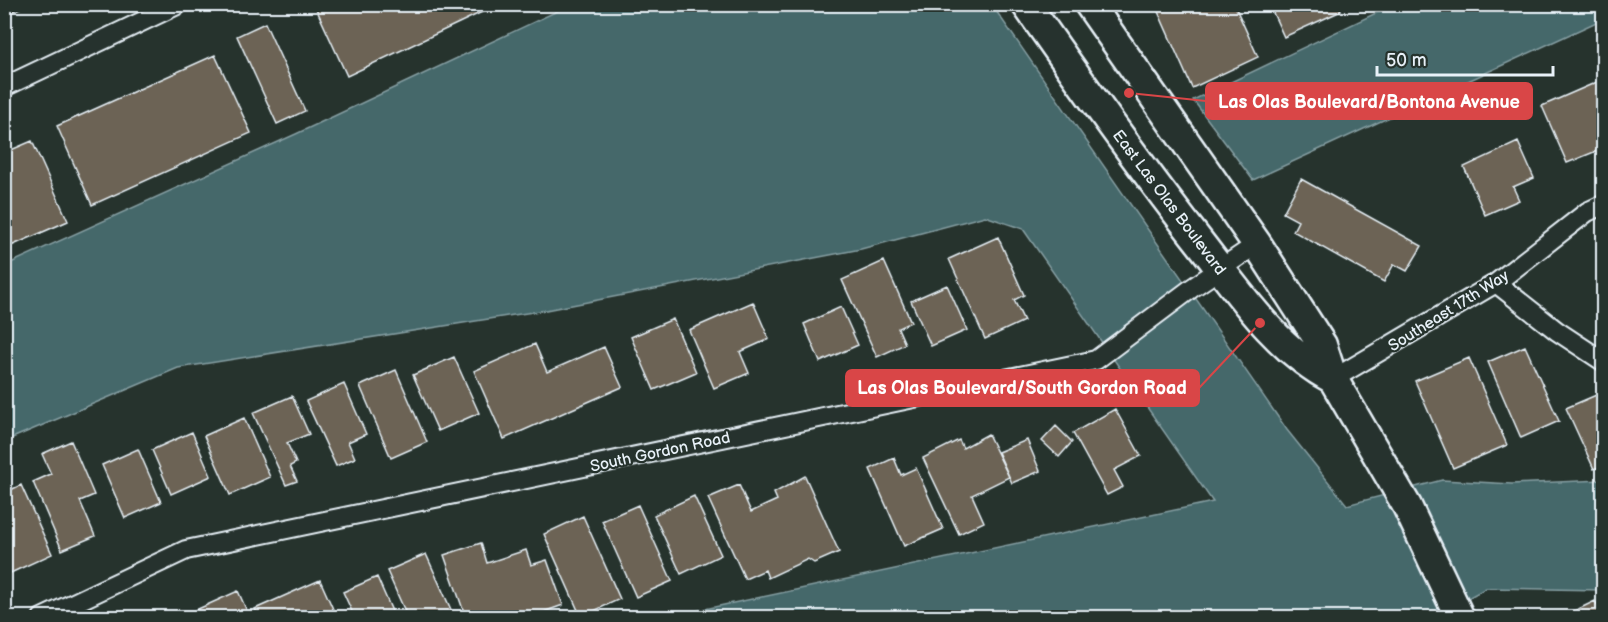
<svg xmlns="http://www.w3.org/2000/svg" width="1608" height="622" font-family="'Balsamiq Sans',sans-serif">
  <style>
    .water { fill: #45686b; stroke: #869fa3; stroke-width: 1.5 }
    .building { fill: #6c6454; stroke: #e8f1f8; stroke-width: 1.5 }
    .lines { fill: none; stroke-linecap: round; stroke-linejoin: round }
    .street-casing { stroke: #e8f1f8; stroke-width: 22 }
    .primary-casing { stroke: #e8f1f8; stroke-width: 33 }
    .street { stroke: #26332d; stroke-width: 18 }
    .primary { stroke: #26332d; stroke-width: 28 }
    .labels { text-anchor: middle; stroke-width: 4.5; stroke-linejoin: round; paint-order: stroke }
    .street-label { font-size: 16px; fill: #e8f1f8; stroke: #26332d }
    .leader { fill: none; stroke: #d94647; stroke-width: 2 }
    .callout-dot { fill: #d94647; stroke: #26332d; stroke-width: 2 }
    .callout { fill: #d94647; stroke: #d94647; stroke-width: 2 }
    .callout-label { font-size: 18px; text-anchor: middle; font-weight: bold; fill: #fff }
  </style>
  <rect width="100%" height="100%" fill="#26332d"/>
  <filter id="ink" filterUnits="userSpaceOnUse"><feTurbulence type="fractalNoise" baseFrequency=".0167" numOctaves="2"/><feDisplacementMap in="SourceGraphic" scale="12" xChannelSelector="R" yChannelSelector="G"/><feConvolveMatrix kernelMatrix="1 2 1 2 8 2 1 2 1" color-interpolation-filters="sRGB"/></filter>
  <g filter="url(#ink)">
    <path class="water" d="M1395,4L1603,5V19L1253,180L1193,100Z
      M570,5H992L1287,430L1347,505L1442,480L1512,484L1603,480V590L1486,588L1432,618L667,617L1213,502L1023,229L985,216L861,249L546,310L178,368L5,441L4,266L296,134Z"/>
    <path class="building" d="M4,4H28L7,14Z
      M319,4H499L347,76L315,6Z
      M1161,4H1234L1258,57L1192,88L1156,7Z
      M1269,4H1338L1341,11L1284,37Z
      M265,23L305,111L277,124L237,36Z
      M215,55L251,133L92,205L57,126Z
      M1604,79V148L1567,163L1542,106Z
      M32,141L68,221L4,249V153Z
      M1518,142L1534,178L1513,187L1519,200L1485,215L1464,167Z
      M1301,179L1422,246L1407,271L1394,264L1384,282L1293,231L1298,221L1283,213Z
      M998,237L1024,295L1014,300L1024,321L985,339L949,259Z
      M884,261L911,322L898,328L905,344L877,357L842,280Z
      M947,285L967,330L931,346L911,301Z
      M753,302L769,339L740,352L749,373L714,388L689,330Z
      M841,307L858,345L820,362L804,324Z
      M673,319L696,372L654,390L631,337Z
      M535,344L547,372L604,347L622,387L504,439L474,371Z
      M1525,346L1559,421L1521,438L1488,362Z
      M454,357L479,413L438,431L413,375Z
      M1469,358L1507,445L1453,468L1415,381Z
      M396,370L427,442L391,458L360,386Z
      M344,384L366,434L348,442L355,458L336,466L306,401Z
      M1601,393L1604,399V465L1594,469L1566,408Z
      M292,396L309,434L287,443L296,463L290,466L297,481L286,485L253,413Z
      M1115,409L1141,456L1114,470L1123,487L1107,495L1073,433Z
      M244,418L270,477L230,495L204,436Z
      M1056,426L1072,442L1059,457L1042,441Z
      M192,432L211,476L171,494L152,450Z
      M988,434L1009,477L972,495L984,522L959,534L923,458L959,440L963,448Z
      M1027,440L1040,471L1012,483L998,452Z
      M71,441L94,495L80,501L95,536L62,550L33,482L51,474L42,454Z
      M138,449L161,502L125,518L102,465Z
      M894,458L901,475L916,468L943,529L904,546L870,469Z
      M805,476L839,552L814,563L808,559L768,578L765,570L745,579L708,498L739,485L751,512L777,500L774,493Z
      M21,485L52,554L4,576V493Z
      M694,496L721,555L681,574L654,515Z
      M638,505L672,581L636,597L602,521Z
      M583,516L620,599L581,617L544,534Z
      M481,543L487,563L526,550L531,565L547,560L563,605L527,618H466L444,555Z
      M426,554L452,612L440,618H408L387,571Z
      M377,577L395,618H355L343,592Z
      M320,580L337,618H259L255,609Z
      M238,591L250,618H178Z
      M1595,601L1599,608L1604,606V618H1560Z"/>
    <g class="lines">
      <defs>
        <path id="street" d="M4,87L179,4
          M1496,283L1557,331L1604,362
          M1333,379L1496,283L1587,212L1604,204
          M42,618L186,550L1096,360L1192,288L1257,244"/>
        <path id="primary" d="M1026,4C1083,86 1140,166 1201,244C1239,293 1277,350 1333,379
          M1089,4L1257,244L1322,345L1333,379L1407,506L1460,618"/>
      </defs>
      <use href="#street" class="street-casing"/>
      <use href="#primary" class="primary-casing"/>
      <use href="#street" class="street"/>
      <use href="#primary" class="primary"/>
    </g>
  </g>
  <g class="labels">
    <g class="street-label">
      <text transform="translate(1170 202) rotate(53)" y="6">East Las Olas Boulevard</text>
      <text transform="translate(1448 310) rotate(-32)" y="6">Southeast 17th Way</text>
      <text transform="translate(660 451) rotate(-12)" y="6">South Gordon Road</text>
    </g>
  </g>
  <path class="leader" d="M1129 93L1206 101M1260 323L1199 388"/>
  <g class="callout-dot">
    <circle cx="1129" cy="93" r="6"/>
    <circle cx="1260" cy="323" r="6"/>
  </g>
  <g class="callout">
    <rect x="1206" y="83" width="326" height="36" rx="6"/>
    <rect x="846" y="370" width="353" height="36" rx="6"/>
  </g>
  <g class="callout-label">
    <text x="1369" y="108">Las Olas Boulevard/Bontona Avenue</text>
    <text x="1022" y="394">Las Olas Boulevard/South Gordon Road</text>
  </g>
  <rect width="1608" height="622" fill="none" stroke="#26332d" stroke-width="24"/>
  <rect x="12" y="12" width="1584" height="598" fill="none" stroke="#e8f1f8" stroke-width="2" filter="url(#ink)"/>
  <path d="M1377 66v9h176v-9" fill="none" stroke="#e8f1f8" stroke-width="3"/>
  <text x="1386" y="66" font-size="18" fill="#e8f1f8" stroke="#26332d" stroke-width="4.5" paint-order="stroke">50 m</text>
</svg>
